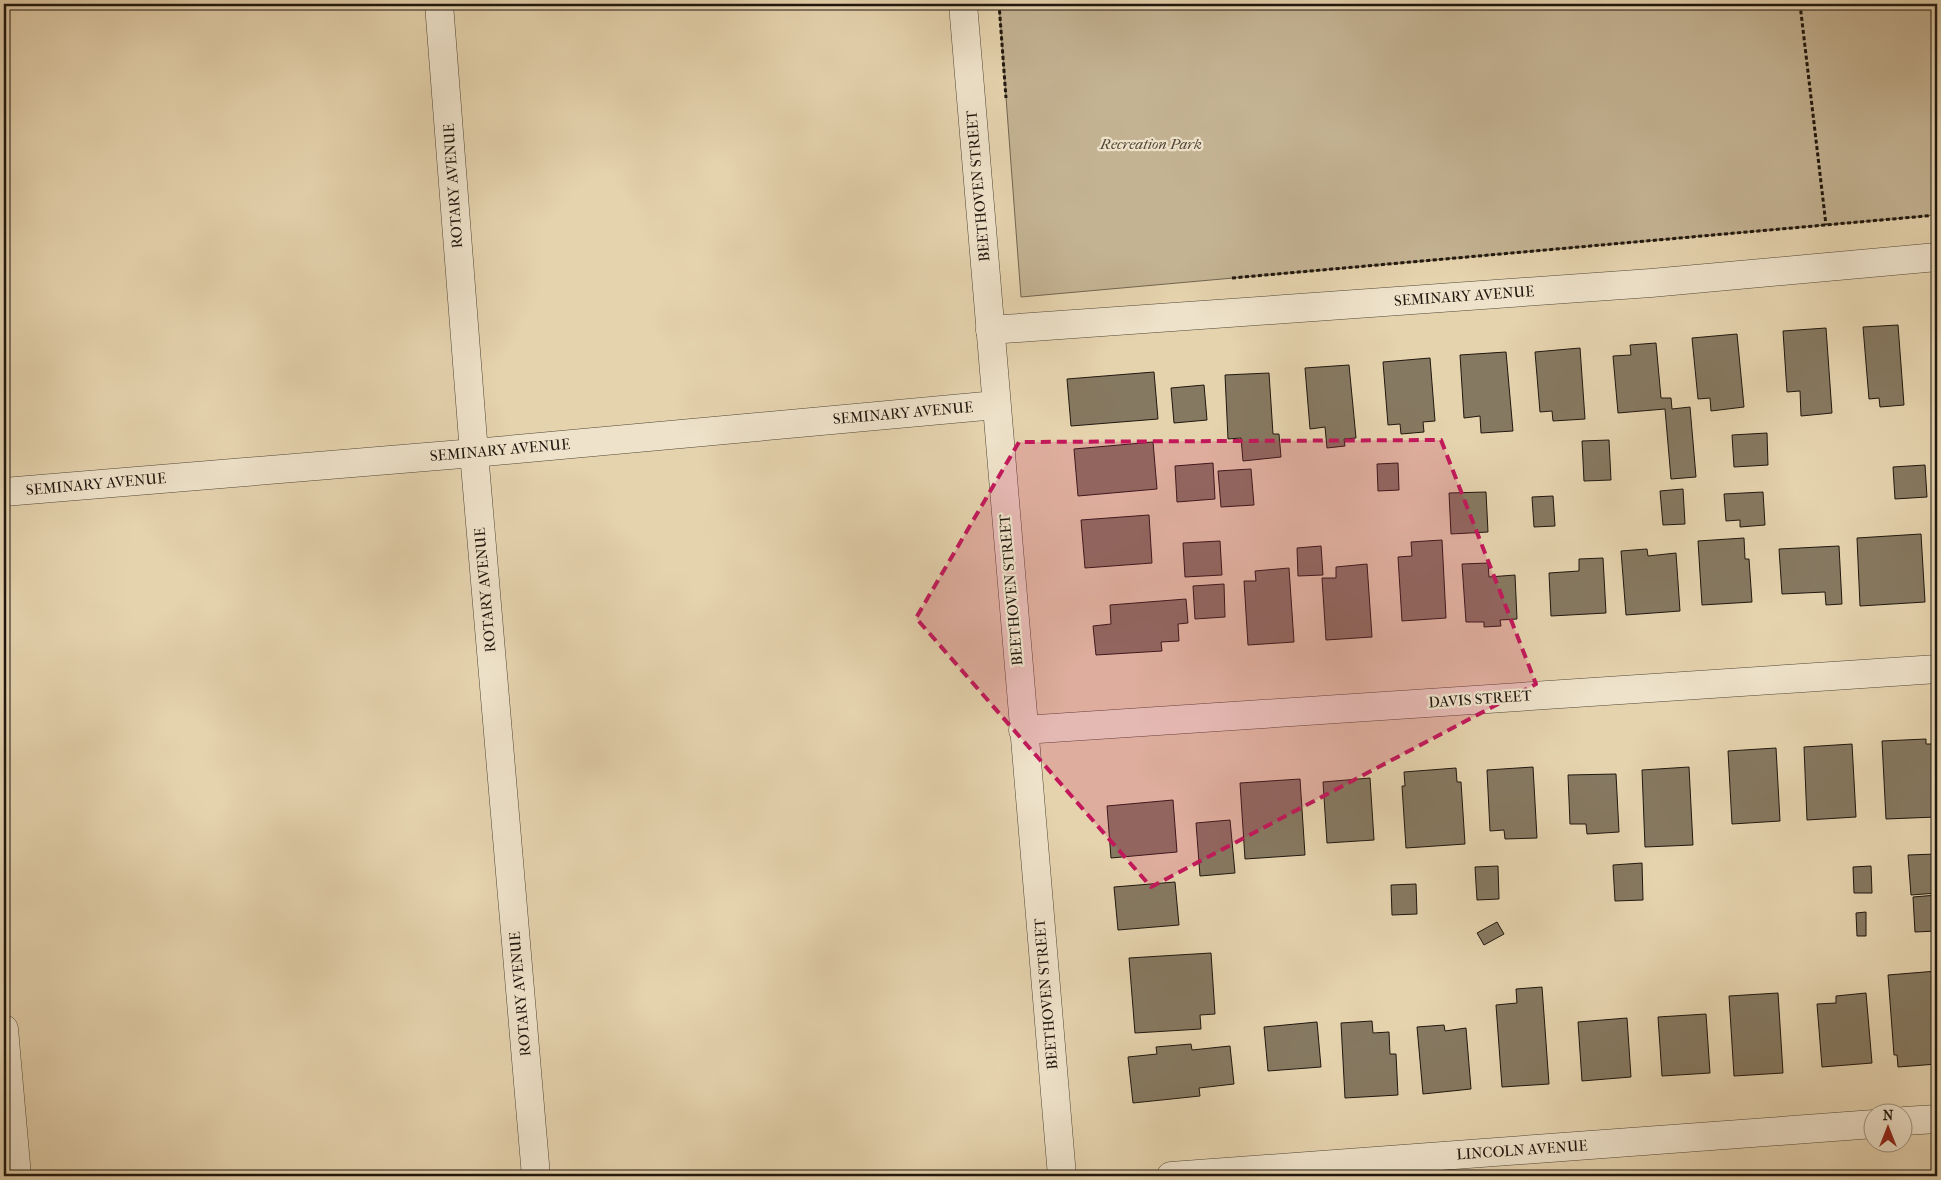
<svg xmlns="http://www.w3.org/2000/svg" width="1941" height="1180" font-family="'IM FELL French Canon',serif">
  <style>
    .green { fill: #c4b393; stroke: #726550 }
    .building { fill: #867961; stroke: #20170e }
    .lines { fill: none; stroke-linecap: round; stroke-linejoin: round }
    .minor-casing { stroke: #514636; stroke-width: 29 }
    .tertiary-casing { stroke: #514636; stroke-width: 29 }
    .path { stroke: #20170e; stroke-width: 3; stroke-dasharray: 4 2.5; stroke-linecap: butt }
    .minor { stroke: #eee2ca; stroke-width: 28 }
    .tertiary { stroke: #eee2ca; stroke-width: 28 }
    .marked { fill: #c2185b; fill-opacity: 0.2; stroke: #c2185b; stroke-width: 4; stroke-dasharray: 10 6; stroke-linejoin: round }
    .labels { text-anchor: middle; stroke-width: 4.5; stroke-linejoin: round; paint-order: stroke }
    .park-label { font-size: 15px; font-style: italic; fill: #514636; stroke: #eee2ca }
    .street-label { font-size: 15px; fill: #20170e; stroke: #eee2ca }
  </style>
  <rect width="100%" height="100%" fill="#e5d3ae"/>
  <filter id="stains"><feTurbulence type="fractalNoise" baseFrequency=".004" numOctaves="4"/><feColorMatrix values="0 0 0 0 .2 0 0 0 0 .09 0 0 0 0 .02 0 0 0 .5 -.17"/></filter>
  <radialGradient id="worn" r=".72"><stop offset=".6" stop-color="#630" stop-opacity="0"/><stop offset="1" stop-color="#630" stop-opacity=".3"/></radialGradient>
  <path class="green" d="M999,4H1937V215L1021,297Z"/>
  <path class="building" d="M1937,319V370L1933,320Z
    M1898,325L1904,405L1880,407L1879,398L1869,399L1863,327Z
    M1826,328L1832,413L1801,416L1800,391L1787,392L1783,331Z
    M1737,334L1744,407L1711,411L1710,398L1698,399L1692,338Z
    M1656,343L1661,398H1671L1672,409L1690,407L1696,477L1671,479L1665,409L1618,413L1613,356L1631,355L1630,345Z
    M1580,348L1585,419L1553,421L1552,411L1540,412L1535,352Z
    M1506,352L1513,431L1481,433L1480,416L1464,418L1460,355Z
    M1430,358L1435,421L1423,422L1424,432L1401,434L1400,424L1388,425L1383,362Z
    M1349,365L1356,438L1344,439L1345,446L1327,448L1325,427L1310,429L1305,368Z
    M1154,372L1158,419L1071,426L1067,379Z
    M1269,373L1273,434H1279L1281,457L1243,461L1241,438L1228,439L1225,375Z
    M1204,385L1207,420L1174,423L1171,388Z
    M1767,433L1768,465L1734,467L1732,435Z
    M1609,440L1611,480L1584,481L1582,441Z
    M1153,442L1157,489L1078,496L1074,449Z
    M1213,463L1215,499L1177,502L1175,466Z
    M1398,463L1399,490L1378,491L1377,464Z
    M1925,465L1927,497L1895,499L1893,467Z
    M1251,469L1254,505L1221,507L1218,471Z
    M1683,489L1685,524L1663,525L1660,491Z
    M1486,492L1488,532L1451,534L1449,493Z
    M1763,492L1765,525L1740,527V520L1726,521L1724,494Z
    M1553,496L1555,526L1534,527L1532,497Z
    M1149,515L1152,563L1085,568L1081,520Z
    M1921,534L1925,602L1860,606L1857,538Z
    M1744,538L1745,559H1749L1752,602L1702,605L1698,541Z
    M1442,540L1446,618L1402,621L1398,557L1412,556L1411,542Z
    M1220,541L1222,575L1185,577L1183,543Z
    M1321,546L1323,575L1298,576L1297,548Z
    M1839,546L1842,604L1826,605L1825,592L1782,594L1779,549Z
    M1647,549L1648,556L1676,553L1680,611L1626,615L1621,551Z
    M1603,558L1606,613L1551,616L1549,573L1579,571V559Z
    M1488,563L1489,577L1515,575L1517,619L1500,620L1501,626L1484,627V622H1466L1462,564Z
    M1367,564L1372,637L1326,640L1322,578H1336V567Z
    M1289,568L1294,642L1248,645L1244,581H1256L1255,571Z
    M1224,584L1225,617L1195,619L1193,586Z
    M1186,599L1188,623L1178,624L1179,641L1161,642L1162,651L1096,655L1093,626L1111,624L1110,605Z
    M1926,739V744H1933L1936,817L1886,819L1882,741Z
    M1852,744L1856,817L1807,820L1804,747Z
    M1776,748L1780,821L1732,824L1728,751Z
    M1533,767L1537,838L1505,839L1504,830L1490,831L1487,770Z
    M1689,767L1693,845L1645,847L1642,770Z
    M1456,768L1457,782H1461L1465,844L1406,848L1402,786H1405L1404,772Z
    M1616,774L1619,832L1587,834L1586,824H1570L1568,775Z
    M1370,778L1374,840L1327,843L1323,782Z
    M1300,779L1305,855L1245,859L1240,783Z
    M1173,800L1177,852L1111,858L1107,806Z
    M1230,820L1235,873L1200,876L1196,823Z
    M1937,854V893L1911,895L1908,855Z
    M1642,863L1643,900L1615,901L1613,865Z
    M1498,866L1499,899L1477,900L1475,867Z
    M1871,866L1872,893H1854L1853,867Z
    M1175,882L1179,925L1118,930L1114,887Z
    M1416,884L1417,914L1392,915L1391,885Z
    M1937,895V931L1915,932L1913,897Z
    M1866,912V936H1857L1856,913Z
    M1497,922L1504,934L1484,945L1477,933Z
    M1211,953L1215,1014L1200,1015L1201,1029L1135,1033L1129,958Z
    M1937,971V1064L1898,1067L1897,1055H1894L1888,975Z
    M1542,987L1549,1084L1502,1087L1496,1005L1517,1003L1516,989Z
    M1778,993L1783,1073L1734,1076L1729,996Z
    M1866,993L1872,1063L1822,1067L1817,1004L1836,1003V996Z
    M1706,1014L1710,1073L1662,1076L1658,1017Z
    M1627,1018L1631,1077L1582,1081L1578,1022Z
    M1372,1021L1373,1033L1389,1032L1390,1054H1396L1398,1095L1345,1098L1341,1023Z
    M1317,1022L1321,1067L1268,1071L1264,1027Z
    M1444,1025L1445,1031L1466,1028L1471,1089L1423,1094L1417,1027Z
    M1191,1044L1192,1050L1230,1046L1234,1084L1199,1088L1200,1096L1133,1103L1128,1057L1157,1054L1156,1047Z"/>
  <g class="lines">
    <defs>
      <path id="minor" d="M439,4L474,453L536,1176
        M990,330L1651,283L1937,257
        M4,492L474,453L996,405
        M1023,730L1937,669
        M4,1029L17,1176
        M1904,1121L1937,1119
        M1171,1176L1874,1124"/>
      <path id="tertiary" d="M963,4L1062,1176"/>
    </defs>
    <use href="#minor" class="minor-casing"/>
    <use href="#tertiary" class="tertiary-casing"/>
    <path class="path" d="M999,4L1006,98
      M1800,4L1826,225
      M1232,278L1937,215"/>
    <use href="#minor" class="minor"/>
    <use href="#tertiary" class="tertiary"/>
  </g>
  <path class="marked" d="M1441,440L1536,684L1151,887L916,618L1019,442Z"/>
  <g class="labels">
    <g class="park-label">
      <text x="1151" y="149">Recreation Park</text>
    </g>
    <g class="street-label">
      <text transform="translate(453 186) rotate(-94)" y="5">ROTARY AVENUE</text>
      <text transform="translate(978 186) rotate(-95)" y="5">BEETHOVEN STREET</text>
      <text transform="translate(1464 296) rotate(-4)" y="5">SEMINARY AVENUE</text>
      <text transform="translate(903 413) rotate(-5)" y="5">SEMINARY AVENUE</text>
      <text transform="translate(500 450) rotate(-5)" y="5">SEMINARY AVENUE</text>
      <text transform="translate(96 484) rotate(-5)" y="5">SEMINARY AVENUE</text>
      <text transform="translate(485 590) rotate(-95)" y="5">ROTARY AVENUE</text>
      <text transform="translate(1011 590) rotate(-95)" y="5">BEETHOVEN STREET</text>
      <text transform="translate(1480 699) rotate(-4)" y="5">DAVIS STREET</text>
      <text transform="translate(520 994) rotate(-95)" y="5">ROTARY AVENUE</text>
      <text transform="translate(1046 994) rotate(-95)" y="5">BEETHOVEN STREET</text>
      <text transform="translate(1522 1150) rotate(-4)" y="5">LINCOLN AVENUE</text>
    </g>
  </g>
  <rect width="1941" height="1180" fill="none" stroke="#e5d3ae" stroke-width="20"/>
  <rect x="5" y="5" width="1931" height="1170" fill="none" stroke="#20170e" stroke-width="2.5"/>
  <rect x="10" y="10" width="1921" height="1160" fill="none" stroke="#20170e"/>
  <g transform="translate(1888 1128)"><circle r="24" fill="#eee2ca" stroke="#9c917f"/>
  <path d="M0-4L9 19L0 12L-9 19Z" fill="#8f2418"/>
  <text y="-8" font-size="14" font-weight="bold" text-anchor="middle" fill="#20170e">N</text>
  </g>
  <rect width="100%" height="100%" filter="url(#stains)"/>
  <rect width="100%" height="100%" fill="url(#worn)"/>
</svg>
